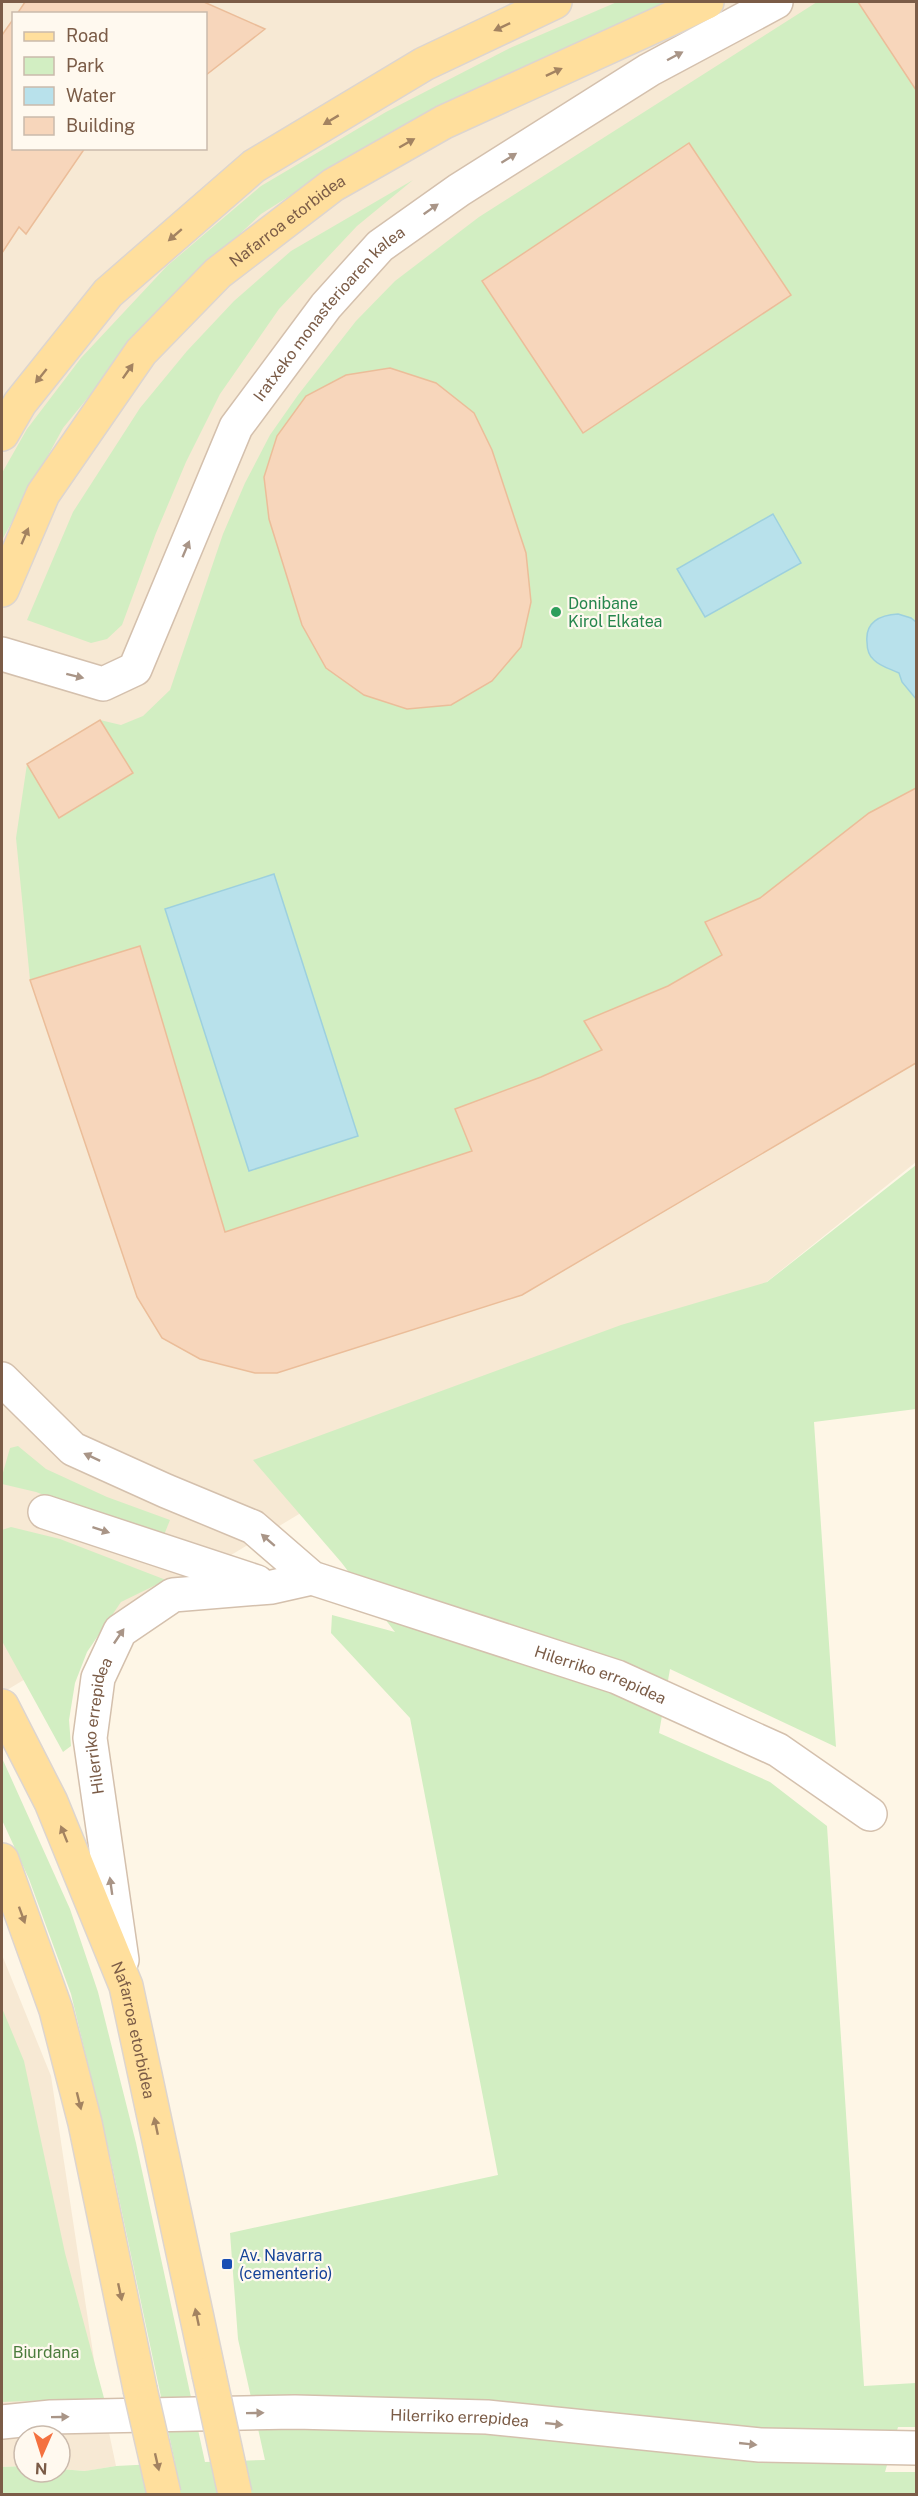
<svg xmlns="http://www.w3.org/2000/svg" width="918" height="2496" font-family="'Public Sans',sans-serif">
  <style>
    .residential { fill: #f7e9d4; fill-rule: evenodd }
    .green { fill: #d2eec2 }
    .water { fill: #b8e1eb; stroke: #9dd0de; stroke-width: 1.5 }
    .building { fill: #f7d6bb; stroke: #ebbd99; stroke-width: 1.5 }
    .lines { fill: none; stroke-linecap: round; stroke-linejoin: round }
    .minor-casing { stroke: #d4c0ad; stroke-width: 36 }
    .major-casing { stroke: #ddd5cf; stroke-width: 36 }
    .minor { stroke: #fff; stroke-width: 33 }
    .major { stroke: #ffdf9d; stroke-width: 33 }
    .major-bridge-casing { stroke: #ddd5cf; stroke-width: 36; stroke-linecap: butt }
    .major-bridge { stroke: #ffdf9d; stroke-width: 33 }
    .oneway { fill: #a38361 }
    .oneway2 { fill: #a99587 }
    .leisure-dot { fill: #2e9e5b; stroke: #fff9ef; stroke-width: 2 }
    .transit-dot { fill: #1a4fb4; stroke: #fff9ef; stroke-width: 2 }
    .labels { text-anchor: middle; stroke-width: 4.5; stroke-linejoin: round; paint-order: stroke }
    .street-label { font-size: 16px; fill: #7b5c47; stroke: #fff9ef }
    .leisure-label { font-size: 16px; fill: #27864d; stroke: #fff9ef; text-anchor: start }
    .transit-label { font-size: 16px; fill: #164399; stroke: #fff9ef; text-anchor: start }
    .park-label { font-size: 16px; fill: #4b7c3c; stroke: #fff9ef }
  </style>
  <rect width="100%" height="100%" fill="#fef6e6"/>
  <path class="residential" d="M2,2H916V1162L576,1435L334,1493L2,1693ZM14,14H206V148H14Z
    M2,1955L51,2076L95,2366L116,2466L86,2471L60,2469V2436H24V2466L2,2467Z"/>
  <path class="green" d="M617,2H671L394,130L261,214L163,306L63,428L2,540V473L27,429L81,358L167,266L261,186L386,112L510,48Z
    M817,2H916V1063L522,1295L277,1373H255L200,1359L162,1338L137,1297L30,980L16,838L27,764L100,720L121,725L143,716L170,690L223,534L245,483L270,435L298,395L356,321L395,281L479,217Z
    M413,180L357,226L279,309L220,394L186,462L156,533L122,625L107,639L91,643L27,620L73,512L140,408L187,351L234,301L291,251Z
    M916,1165V1409L814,1422L836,1747L670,1669L659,1733L770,1782L827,1826L864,2386L916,2383V2427H898L885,2472H916V2494H2V2467L24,2466V2472H60V2469L85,2471L116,2466L175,2463L110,2156L71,1994L29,1879L2,1820V1758L70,1909L98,1992L136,2143L205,2462L265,2460L238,2339L230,2233L498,2175L410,1718L331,1633L332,1615L395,1632L341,1562L253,1460L621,1325L767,1282Z
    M18,1446L46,1469L107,1497L170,1520L162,1540L36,1492L2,1484V1476L10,1448Z
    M11,1527L60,1539L166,1580L121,1602L87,1652L75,1683L69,1720L71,1746L63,1752L2,1641V1530Z
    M2,2008L24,2061L65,2253L104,2398L2,2402Z"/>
  <path class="water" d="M773,514L801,563L705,617L677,569Z
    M898,614L911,618L916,622V699L902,682L899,673C891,669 881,667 874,660C869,656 867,649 867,642C865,622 880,615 898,614Z
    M274,874L358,1136L249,1171L165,909Z"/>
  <path class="building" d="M25,2H204L265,29L206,75V14H17Z
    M858,2H916V90Z
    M14,18V148H85L26,234L19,227L2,253V35Z
    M689,143L791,295L583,433L482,281Z
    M390,368L436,383L474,413L492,450L526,553L531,602L521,647L492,681L451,705L407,709L364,695L326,668L302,625L269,519L264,477L277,436L306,396L346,375Z
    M100,720L133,773L59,818L27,764Z
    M916,788V1063L522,1295L277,1373H255L200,1359L162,1338L137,1297L30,980L140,946L225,1232L472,1151L455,1109L541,1077L602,1050L584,1021L668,986L722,955L705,922L760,898L869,813Z"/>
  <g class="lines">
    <defs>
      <g id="minor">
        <path id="s1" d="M2,654L103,684L135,669L236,427L326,306L380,246L459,190L649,70L776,2"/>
        <path id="s2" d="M2,1379L73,1449L166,1491L253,1527L312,1578L617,1677L778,1750L870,1814"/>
        <path d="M45,1512L257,1582"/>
        <path id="s3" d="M122,1960L90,1738L98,1678L120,1631L173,1595L272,1587L312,1578"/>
        <path id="s4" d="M2,2422L51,2417L295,2412L487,2417L760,2445L916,2448"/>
      </g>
      <g id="major">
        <path d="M2,434L20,403L108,293L254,166L424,64L555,2"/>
        <path id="s5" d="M2,590L43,494L141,352L218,273L333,185L444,122L707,2"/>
        <path id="s6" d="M2,1706L51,1802L126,1986L209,2374"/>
        <path d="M2,1860L56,2010L85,2123L140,2389"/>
      </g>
    </defs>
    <use href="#minor" class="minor-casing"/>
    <use href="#major" class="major-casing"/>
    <use href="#minor" class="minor"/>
    <use href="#major" class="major"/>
    <defs>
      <path id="major-bridge" d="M209,2374L235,2494
        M140,2389L164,2494"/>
    </defs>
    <use href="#major-bridge" class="major-bridge-casing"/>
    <use href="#major-bridge" class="major-bridge"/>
  </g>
  <defs><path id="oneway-solid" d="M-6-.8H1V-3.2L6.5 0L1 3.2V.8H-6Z" transform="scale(1.5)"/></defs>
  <g class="oneway">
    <use href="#oneway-solid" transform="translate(502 27) rotate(155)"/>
    <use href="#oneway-solid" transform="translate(554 72) rotate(-25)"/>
    <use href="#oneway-solid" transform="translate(331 120) rotate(149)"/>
    <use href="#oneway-solid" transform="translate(407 143) rotate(-30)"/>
    <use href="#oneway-solid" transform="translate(175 235) rotate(139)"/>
    <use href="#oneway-solid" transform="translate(128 371) rotate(-55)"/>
    <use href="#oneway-solid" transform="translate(41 376) rotate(129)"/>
    <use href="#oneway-solid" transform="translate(25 536) rotate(-67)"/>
    <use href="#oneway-solid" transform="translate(64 1834) rotate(-112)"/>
    <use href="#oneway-solid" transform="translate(22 1915) rotate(70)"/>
    <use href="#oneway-solid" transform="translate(79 2101) rotate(76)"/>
    <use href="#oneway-solid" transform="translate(156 2126) rotate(-102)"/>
    <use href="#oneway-solid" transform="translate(120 2292) rotate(78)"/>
    <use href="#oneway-solid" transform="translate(197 2317) rotate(-102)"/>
    <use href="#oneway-solid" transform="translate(157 2462) rotate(77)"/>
  </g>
  <g class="oneway2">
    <use href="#oneway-solid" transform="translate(675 56) rotate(-28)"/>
    <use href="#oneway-solid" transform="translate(509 158) rotate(-32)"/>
    <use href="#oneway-solid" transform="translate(431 209) rotate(-35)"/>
    <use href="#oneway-solid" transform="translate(186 549) rotate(-67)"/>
    <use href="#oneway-solid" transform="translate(75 676) rotate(14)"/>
    <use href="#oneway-solid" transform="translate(92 1457) rotate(-155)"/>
    <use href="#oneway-solid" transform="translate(101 1530) rotate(18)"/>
    <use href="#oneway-solid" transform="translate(268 1540) rotate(-139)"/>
    <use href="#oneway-solid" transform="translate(119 1636) rotate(-56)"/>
    <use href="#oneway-solid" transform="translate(111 1886) rotate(-98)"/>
    <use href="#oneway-solid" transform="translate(255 2413) rotate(-1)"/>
    <use href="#oneway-solid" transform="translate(60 2417) rotate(-1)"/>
    <use href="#oneway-solid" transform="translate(554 2424) rotate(6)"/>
    <use href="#oneway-solid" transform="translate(748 2444) rotate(6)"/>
  </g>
  <circle class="leisure-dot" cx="556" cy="612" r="6"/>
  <rect class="transit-dot" x="221" y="2258" width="12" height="12" rx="3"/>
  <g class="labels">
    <g class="street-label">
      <text dy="6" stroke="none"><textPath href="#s5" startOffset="474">Nafarroa etorbidea</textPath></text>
      <text dy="6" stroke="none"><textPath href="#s1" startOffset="550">Iratxeko monasterioaren kalea</textPath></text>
      <text dy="6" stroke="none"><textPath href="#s2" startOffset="678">Hilerriko errepidea</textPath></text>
      <text dy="6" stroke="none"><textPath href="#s3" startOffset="237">Hilerriko errepidea</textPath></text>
      <text dy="6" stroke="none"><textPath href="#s6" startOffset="351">Nafarroa etorbidea</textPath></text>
      <text dy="6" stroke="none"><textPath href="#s4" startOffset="458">Hilerriko errepidea</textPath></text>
    </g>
    <g class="leisure-label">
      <text x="568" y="609">Donibane<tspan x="568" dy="18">Kirol Elkatea</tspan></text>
    </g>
    <g class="transit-label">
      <text x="239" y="2261">Av. Navarra<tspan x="239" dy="18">(cementerio)</tspan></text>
    </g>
    <g class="park-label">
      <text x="46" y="2358">Biurdana</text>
    </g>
  </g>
  <rect width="918" height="2496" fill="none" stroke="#7b5c47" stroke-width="6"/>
  <rect x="12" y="12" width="195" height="138" fill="#fff9ef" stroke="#cabaac" stroke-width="1.5"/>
  <rect x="24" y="32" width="30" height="9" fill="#ffdf9d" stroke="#cabaac" stroke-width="1.5"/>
  <text x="66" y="42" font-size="18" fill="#7b5c47">Road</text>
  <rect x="24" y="57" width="30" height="18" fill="#d2eec2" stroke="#cabaac" stroke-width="1.5"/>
  <text x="66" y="72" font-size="18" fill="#7b5c47">Park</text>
  <rect x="24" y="87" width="30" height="18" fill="#b8e1eb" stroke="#cabaac" stroke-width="1.5"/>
  <text x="66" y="102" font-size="18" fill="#7b5c47">Water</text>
  <rect x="24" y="117" width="30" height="18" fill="#f7d6bb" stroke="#cabaac" stroke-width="1.5"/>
  <text x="66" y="132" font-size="18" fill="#7b5c47">Building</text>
  <g transform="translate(42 2454) rotate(183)"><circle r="28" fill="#fff9ef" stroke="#cabaac" stroke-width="1.5"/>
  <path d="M0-4.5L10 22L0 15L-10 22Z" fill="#f4713f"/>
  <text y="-9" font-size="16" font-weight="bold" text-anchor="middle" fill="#7b5c47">N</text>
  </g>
</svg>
